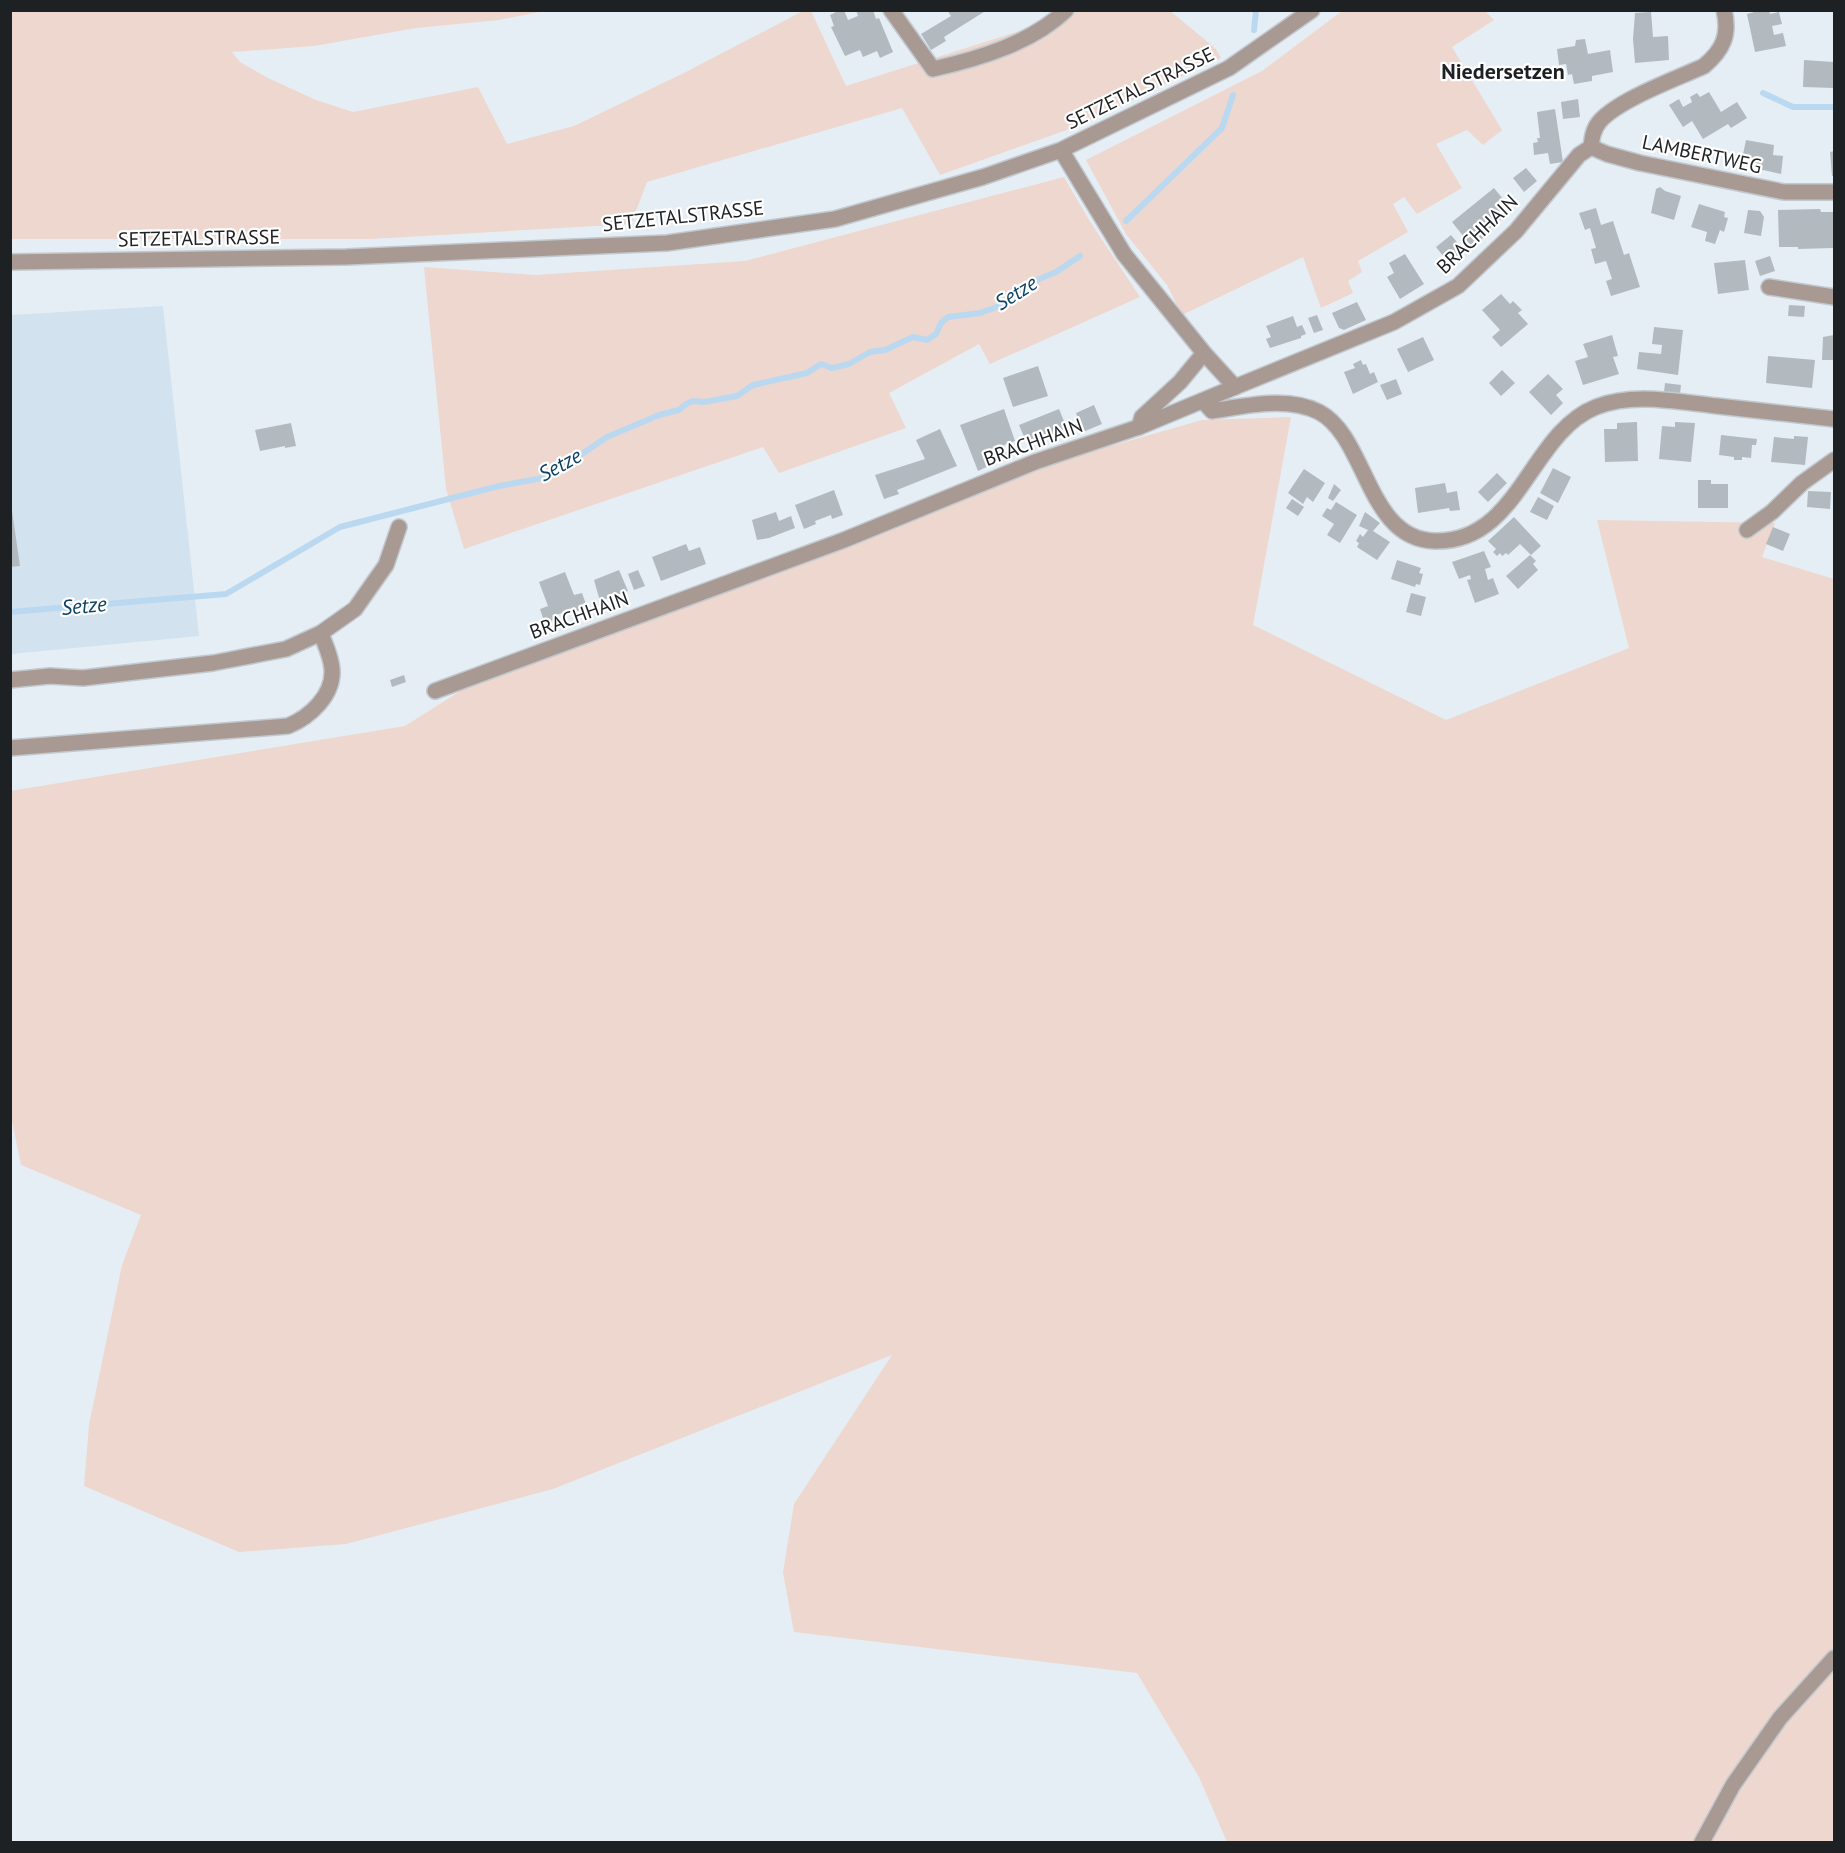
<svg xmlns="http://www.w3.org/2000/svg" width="1845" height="1853" font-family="'PT Sans',sans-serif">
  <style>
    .built { fill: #d2e2ee }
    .green { fill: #eed7ce }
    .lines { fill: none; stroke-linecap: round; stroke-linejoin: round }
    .stream { stroke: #bad9f1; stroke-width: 6 }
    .building { fill: #b2bac0 }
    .minor-casing { stroke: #c1c9cf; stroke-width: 18 }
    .tertiary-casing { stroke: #c1c9cf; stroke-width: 18 }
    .minor { stroke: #a99993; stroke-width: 15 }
    .tertiary { stroke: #a99993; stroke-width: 15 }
    .labels { text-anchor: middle; stroke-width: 4.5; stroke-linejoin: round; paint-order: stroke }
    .street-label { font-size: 20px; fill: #1e2123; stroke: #fff }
    .water-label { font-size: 21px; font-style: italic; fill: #0c4262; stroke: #fff }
    .quarter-label { font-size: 22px; font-weight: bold; fill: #1e2123; stroke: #fff }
  </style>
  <rect width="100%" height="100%" fill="#e5eef5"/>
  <path class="built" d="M163,306L199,636L11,654V315Z"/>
  <path class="green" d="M10,11H544L499,20L416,28L314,46L232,52L240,62L268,78L316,100L353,112L478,87L507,144L574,126L686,72L803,11H811L846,86L1042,24L1058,11H1170L1215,48L1221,58L1075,127L940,175L902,108L647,182L631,224L370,239H11Z
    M1342,11H1485L1494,20L1452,47L1502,130L1483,145L1467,130L1436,144L1462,188L1417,214L1404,197L1393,204L1408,232L1358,261L1362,272L1348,281L1353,293L1321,308L1303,257L1182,315L1167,285L1126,234L1086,160L1262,71Z
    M1064,177L1089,220L1140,297L990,364L979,344L889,393L906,428L779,473L763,447L464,549L446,489L424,267L535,275L745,261Z
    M1291,417L1253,625L1446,720L1629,648L1597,520L1775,523L1762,557L1834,579V1842H1227L1199,1777L1137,1673L794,1632L783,1573L794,1504L892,1355L553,1489L346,1544L239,1552L84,1486L89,1425L122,1265L141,1215L21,1165L10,1111V791L405,726L500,666L1041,466L1202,420Z"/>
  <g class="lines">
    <path class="stream" d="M1254,30L1256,10
      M1763,93L1793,107H1834
      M1126,221L1222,128L1233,95
      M10,612L226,594L340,527L499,486L548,477L607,437L659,415L679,410L686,404L693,401L704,402L737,396L753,385L807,373L821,364L832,368L849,364L870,352L885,350L913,337L927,340L936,334L941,323L948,317L980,313L1008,303L1032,282L1056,272L1080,256"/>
  </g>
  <path class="building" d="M840,10H844L848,20L858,16L856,10H873L876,19L879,18L893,52L880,58L877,51L863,57L860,50L845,56L831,27L834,26L830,15Z
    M947,10H987L944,37L946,41L931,50L921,34L951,16Z
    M1762,10H1769L1770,14L1779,12L1782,24L1772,26L1774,35L1783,33L1786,46L1755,52L1747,14Z
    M1651,12L1653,37L1668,36L1669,60L1635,63L1633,39L1635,13Z
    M1585,39L1588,54L1610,50L1613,72L1592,76V81L1574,84L1572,74L1568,75L1566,64L1559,65L1557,49L1575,46L1576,40Z
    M1804,60L1834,62V88L1803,87Z
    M1709,92L1721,112L1737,102L1747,118L1731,128L1728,124L1703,139L1692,121L1683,127L1669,105L1679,99L1683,107L1692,102L1690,97L1697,93L1700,97Z
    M1578,99L1580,117L1563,119L1561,102Z
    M1555,109L1563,162L1550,164L1548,153L1534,155L1533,143L1538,142L1537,138H1540L1537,112Z
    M1746,140L1774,145L1773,155L1783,156L1781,174L1745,166L1746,160L1742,159Z
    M1834,151V176H1832L1830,152Z
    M1526,168L1537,181L1524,192L1513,178Z
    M1660,187L1665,191L1681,196L1674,220L1651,213L1656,189Z
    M1494,188L1512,210L1489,229L1491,231L1472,247L1452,222Z
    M1699,204L1725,212L1724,217L1728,218L1724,232L1720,230L1715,244L1705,241L1707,232L1691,227Z
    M1596,208L1601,225L1613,221L1624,255L1629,253L1640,287L1611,296L1606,281L1612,279L1606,261L1595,264L1591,249L1596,248L1590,228L1585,230L1579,213Z
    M1820,209L1821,212H1834V248L1798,249V247H1779L1778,210Z
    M1748,210L1760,211L1764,217L1761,236L1744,233Z
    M1451,235L1465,252L1450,265L1436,247Z
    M1405,254L1424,284L1400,299L1387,277L1394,273L1389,263Z
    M1770,256L1775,271L1760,276L1755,261Z
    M1745,260L1749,290L1718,294L1714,263Z
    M1501,294L1510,304L1513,301L1522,310L1518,313L1528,324L1501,347L1492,337L1500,330L1482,310Z
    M1357,302L1366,320L1344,330L1339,328L1332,313Z
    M1789,305L1805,306L1804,317L1788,316Z
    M1317,315L1323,330L1314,333L1308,318Z
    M1293,316L1297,327L1302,325L1306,334L1301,336V338L1270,348L1266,339L1271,337L1266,326Z
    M1654,327L1683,330L1678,375L1637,369L1639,352L1661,354L1662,345L1652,344Z
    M1612,335L1618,356L1613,357L1619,374L1583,385L1575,361L1588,357L1583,344Z
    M1834,335V360H1822L1823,337Z
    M1423,337L1434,360L1408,372L1397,349Z
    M1768,356L1815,360L1812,388L1766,383Z
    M1361,360L1363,365L1366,364L1370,374L1374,372L1378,382L1353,394L1344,372L1355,368L1353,364Z
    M1038,366L1048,396L1013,407L1003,378Z
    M1502,370L1515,383L1501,396L1489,383Z
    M1548,374L1563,389L1556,395L1563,403L1551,415L1529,392Z
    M1396,379L1402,394L1387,400L1380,385Z
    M1665,383L1681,385L1680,394L1664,392Z
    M1094,405L1102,424L1083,432L1076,413Z
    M1004,409L1015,441L1004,445L1008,457L978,471L960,425Z
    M1059,409L1068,431L1028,446L1019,425Z
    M1637,422L1638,461L1605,462L1604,429H1617V423Z
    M1675,422L1695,423L1691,462L1659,459L1662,426L1675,427Z
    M291,423L296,446L285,448V446L260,451L255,430Z
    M940,429L957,466L897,490L899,494L884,499L875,475L925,459L916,440Z
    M1721,435L1757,439L1756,445H1752L1751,458L1742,457V460H1734V457L1719,455Z
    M1794,436L1808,437L1805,465L1771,462L1774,437L1794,439Z
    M1553,468L1571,477L1558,503L1540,493Z
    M1304,469L1325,483L1313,502L1307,497L1303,504L1288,493Z
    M1497,473L1507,483L1488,502L1478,492Z
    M1698,480H1711V484H1728V508H1698Z
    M1445,483L1447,493L1457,491L1460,510L1450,511L1449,508L1418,513L1415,488Z
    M1334,484L1341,490L1333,501L1328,498Z
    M834,490L843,515L832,519L831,515L815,521L816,524L804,529L795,505Z
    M1808,491L1831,492L1830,509L1807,507Z
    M10,497L20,566L10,567Z
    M1538,497L1554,506L1547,520L1530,512Z
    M1292,499L1304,507L1298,516L1286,508Z
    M1336,502L1357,515L1340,543L1327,535L1334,524L1322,516L1327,508L1331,510Z
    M776,512L779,521L791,516L795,528L769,538L757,540L752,520Z
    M1365,512L1380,523L1373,531L1390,542L1377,560L1357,547L1359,543L1356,541L1360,534L1363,537L1368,530L1359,526Z
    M1514,517L1541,546L1531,555L1520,544L1508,555L1506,553L1502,556L1500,553L1497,556L1493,552L1496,549L1488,541Z
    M1773,527L1790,534L1783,551L1766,544Z
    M686,544L689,551L700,547L706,564L661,581L652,557Z
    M1484,551L1491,567L1485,569L1488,580L1493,578L1499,594L1475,603L1467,580L1471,579L1470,575L1459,579L1452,562Z
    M1530,555L1536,561L1533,564L1538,570L1518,589L1506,576Z
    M1397,560L1421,568L1419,573L1423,574L1420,585L1416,584L1415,587L1391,579Z
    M619,570L628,591L600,601L594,580Z
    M638,570L645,586L634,590L628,574Z
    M565,572L574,595L582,593L587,607L563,617L562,613L553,616L554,621L545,624L540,609L548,606L539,582Z
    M1411,593L1426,597L1421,616L1406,612Z
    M404,675L406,682L392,687L390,680Z"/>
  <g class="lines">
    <defs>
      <path id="minor" d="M891,10L933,69C978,59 1032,43 1066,10
        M1591,147L1607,154L1640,163L1784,192H1834
        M1591,147C1592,138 1593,129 1600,121C1620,99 1676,79 1704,66C1723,50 1730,35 1724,10
        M1769,287L1834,297
        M1235,387L1394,322L1458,286L1516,231L1579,155L1591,147
        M1747,530L1772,512L1802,483L1834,460
        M10,680L50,676L83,678L213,663L286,649L321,633L355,609L386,565L399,527
        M435,691L844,540L1035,462L1139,427
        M10,748L288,726C310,717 334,695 332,669C331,656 325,645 321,633
        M1702,1842L1733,1785L1780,1718L1834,1658"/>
      <path id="tertiary" d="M1061,150L1124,254L1204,353L1235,387L1139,427
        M10,262L346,257L667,243L835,219L983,177L1061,150L1229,68L1312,10
        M1203,401L1212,411C1246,406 1287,396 1319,412C1367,437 1367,540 1435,541C1519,543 1530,433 1596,407C1634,392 1678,402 1717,406C1756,410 1795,415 1834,419
        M1139,427L1142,417L1180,382L1204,353"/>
    </defs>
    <use href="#minor" class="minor-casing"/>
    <use href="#tertiary" class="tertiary-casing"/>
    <use href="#minor" class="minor"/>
    <use href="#tertiary" class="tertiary"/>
  </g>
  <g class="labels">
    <g class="street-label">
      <text transform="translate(1140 88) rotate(-26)" y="7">SETZETALSTRASSE</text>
      <text transform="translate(1702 154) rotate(12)" y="7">LAMBERTWEG</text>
      <text transform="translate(683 216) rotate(-6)" y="7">SETZETALSTRASSE</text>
      <text transform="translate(1477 234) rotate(-44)" y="7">BRACHHAIN</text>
      <text transform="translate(199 238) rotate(-1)" y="7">SETZETALSTRASSE</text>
      <text transform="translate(1033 442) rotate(-20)" y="7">BRACHHAIN</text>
      <text transform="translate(579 615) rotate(-20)" y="7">BRACHHAIN</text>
    </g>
    <g class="water-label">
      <text transform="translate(1016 293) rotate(-32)" y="7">Setze</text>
      <text transform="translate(560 465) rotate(-29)" y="7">Setze</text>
      <text transform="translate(84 606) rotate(-5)" y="7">Setze</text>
    </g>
    <g class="quarter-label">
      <text x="1503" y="79">Niedersetzen</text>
    </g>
  </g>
  <rect width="1845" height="1853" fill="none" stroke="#1e2123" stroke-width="24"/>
</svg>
